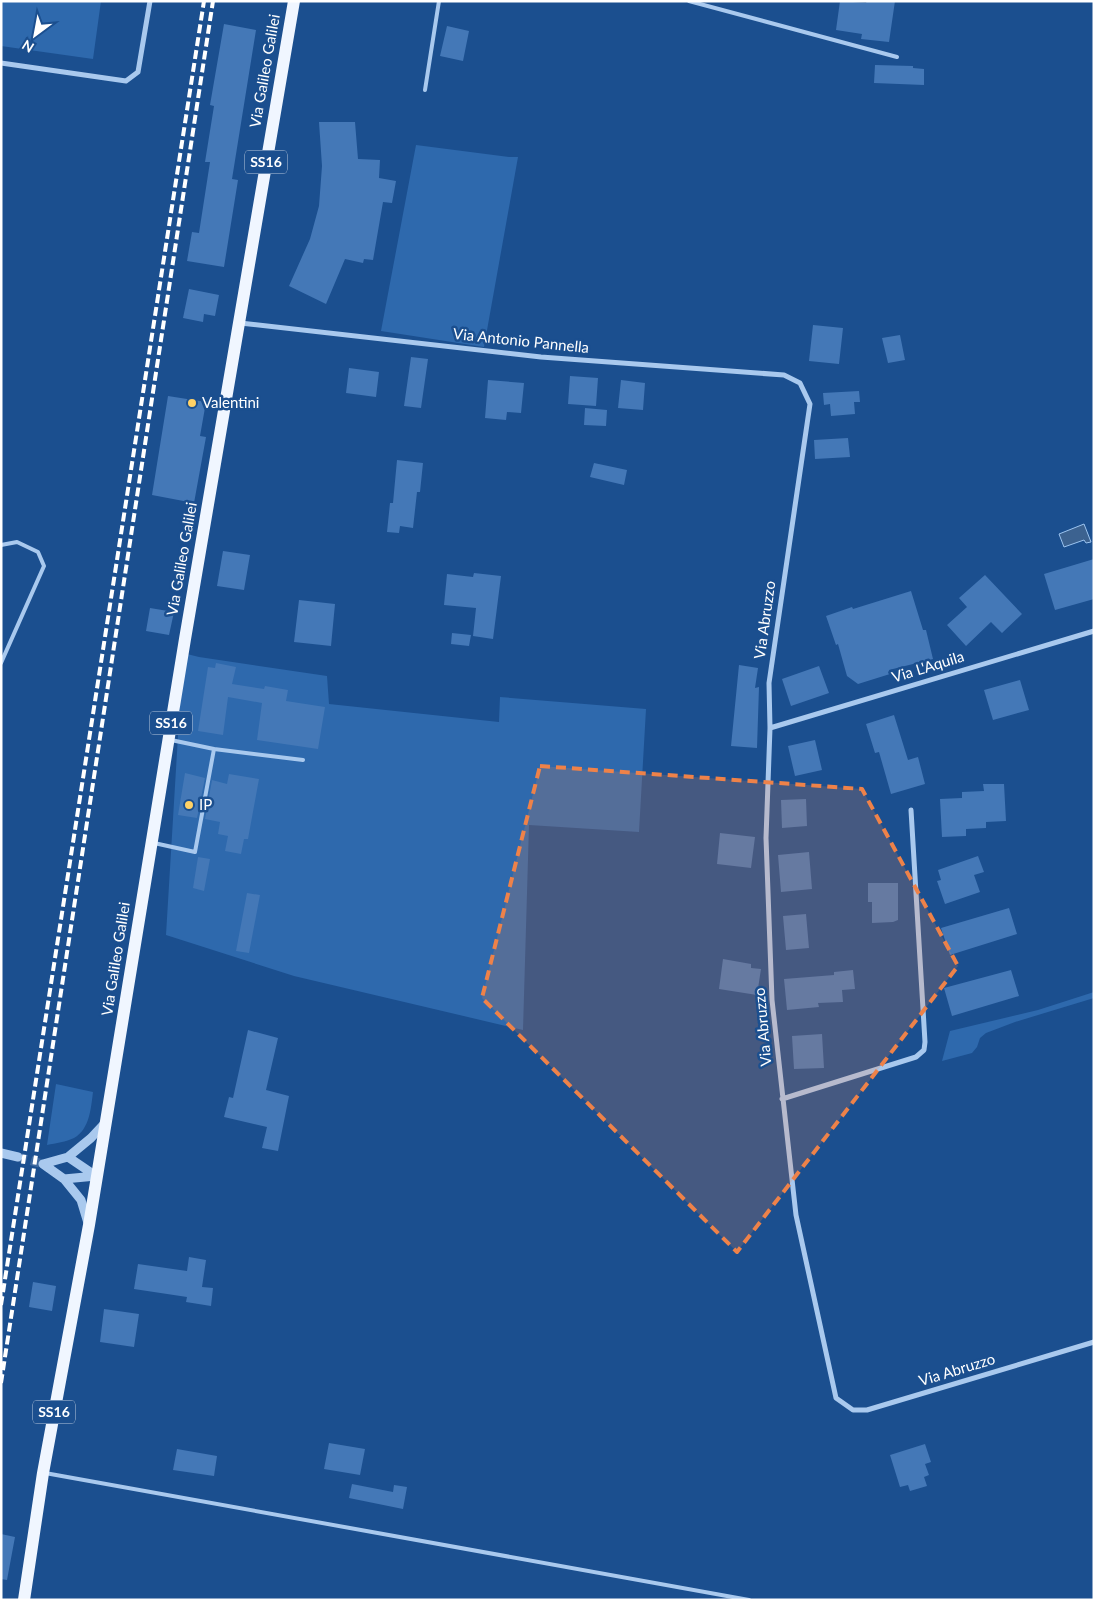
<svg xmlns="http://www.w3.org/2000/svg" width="1095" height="1601" font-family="Lato,sans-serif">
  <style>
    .green { fill: #2e69ad }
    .water { fill: #3c6290; stroke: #9cc4f0 }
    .building { fill: #4478b7 }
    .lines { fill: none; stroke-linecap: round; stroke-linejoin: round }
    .tertiary-tunnel { stroke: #3d69a0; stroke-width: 9; stroke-dasharray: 9 4.5; stroke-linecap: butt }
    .service { stroke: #a9c9ee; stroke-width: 4 }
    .minor { stroke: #a9c9ee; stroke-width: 5 }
    .tertiary { stroke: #a9c9ee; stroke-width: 9 }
    .primary { stroke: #f0f6ff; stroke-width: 12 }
    .rail { stroke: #fff; stroke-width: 4; stroke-dasharray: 9 4; stroke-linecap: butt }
    .marked { fill: #ee8249; fill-opacity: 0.2; stroke: #ee8249; stroke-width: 4; stroke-dasharray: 10 6; stroke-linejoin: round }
    .poi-dot { fill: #ffd166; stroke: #1b4f8f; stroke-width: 2 }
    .labels { text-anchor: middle; stroke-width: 5; stroke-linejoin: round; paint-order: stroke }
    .shield { fill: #1b4f8f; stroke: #bbcadd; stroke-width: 1 }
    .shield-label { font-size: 14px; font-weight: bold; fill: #fff }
    .street-label { font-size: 15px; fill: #fff; stroke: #1b4f8f }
    .poi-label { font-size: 15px; fill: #fff; stroke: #1b4f8f; text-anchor: start }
  </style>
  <rect width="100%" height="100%" fill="#1b4f8f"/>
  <path class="green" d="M1,1H101L93,59L1,46Z
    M416,145L509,157H518L484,347L381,331Z
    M183,653L199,657L327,676L329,704L499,722L500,697L646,709L639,832L529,825L523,1030L294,976L166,935Z
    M1094,992V998L1015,1022L986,1033L980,1038L977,1047L972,1053L942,1061L950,1031L1038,1010Z
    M56,1084L93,1092C91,1107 90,1129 74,1138C66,1142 56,1143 47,1145Z"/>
  <path class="water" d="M1084,524L1091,542L1086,543L1084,540L1064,547L1059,534Z"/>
  <path class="building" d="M840,1L866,3L867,1H895L889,42L861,39L862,34L836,30Z
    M224,24L256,30L232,179L238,180L224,267L187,261L192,232L199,233L210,162H205L214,106L210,105Z
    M447,26L469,31L463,61L440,56Z
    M875,65L913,66V68L924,69V85L874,83Z
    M319,122H355L358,159L380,160L379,178L396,181L392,203L383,202L373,260L364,259L363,263L345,259L326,304L289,286L310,239L319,206L322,166Z
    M189,289L219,295L215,316L204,314L203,322L183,318Z
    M813,325L843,328L839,364L809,361Z
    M900,335L905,360L888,363L882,338Z
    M411,357L428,359L421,408L404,406Z
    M349,368L379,372L376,397L346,393Z
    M570,376L598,378L596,406L568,404Z
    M488,380L524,383L521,413L507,412L506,420L485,418Z
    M621,380L645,383L643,410L618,408Z
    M859,391L860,402H854L855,414L831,416L830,404L824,405L823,393Z
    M168,396L206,402L200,436L206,437L194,503L152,495Z
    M585,408L607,410L606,426L584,425Z
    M848,438L850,457L815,459L814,440Z
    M397,460L423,463L420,492H417L413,528L400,526L399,533L387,532L390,503H393Z
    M594,463L627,470L624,485L590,477Z
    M223,551L250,555L244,590L217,586Z
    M1094,559V599L1055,610L1044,574Z
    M474,573L501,576L493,639L473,636L476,608L444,605L447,574L473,577Z
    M985,575L1022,614L1002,633L991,622L966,646L947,625L967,607L959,598Z
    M911,591L923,630H926L933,659L889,670L890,674L858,684L847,676L838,644L836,645L826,616L852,607L853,609Z
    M299,600L335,604L331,646L294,642Z
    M150,608L174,612L169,635L146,631Z
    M452,633L471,635L469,646L451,644Z
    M216,663L236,667L232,684L264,689L265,686L288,690L286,701L325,707L318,749L257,740L262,703L228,697L223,735L198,731L208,667L215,668Z
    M739,665L758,668L755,688L759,687L757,748L731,746Z
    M819,666L829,693L791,706L782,679Z
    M1020,680L1029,710L993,720L984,690Z
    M894,715L908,760L918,757L925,784L891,794L879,752L875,753L866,724Z
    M815,740L822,770L795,776L788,746Z
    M185,773L205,778L197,818L178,815Z
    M229,774L259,779L248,839H244L241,854L225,851L228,836L218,834L220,822L205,819L212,780L227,784Z
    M983,784H1004L1006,821L986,822V828L966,829V836L942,837L940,799L962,798V792L984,791Z
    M806,799L807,826L782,828L781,800Z
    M720,833L755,837L751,868L717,864Z
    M809,852L812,889L781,892L778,855Z
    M978,856L984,872L974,875L980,892L945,904L937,881L941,880L938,870Z
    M198,857L210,859L204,891L193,888Z
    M868,883H898V920L893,922L872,923V902H868Z
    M247,893L260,895L249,953L236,951Z
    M1009,908L1017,934L950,955L941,928Z
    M806,914L809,948L786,950L783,916Z
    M723,959L751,964V968L761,969L757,995L719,989Z
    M853,970L855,989L842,990L843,1002L818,1003L819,1007L787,1010L784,979L834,975V972Z
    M1011,970L1019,996L952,1016L944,988Z
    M248,1030L278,1038L266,1090L289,1096L278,1151L262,1148L267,1127L224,1117L229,1097L233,1098Z
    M822,1034L824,1068L794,1069L792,1036Z
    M189,1257L206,1260L202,1287L213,1288L211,1306L186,1302L187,1297L134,1289L138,1264L187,1271Z
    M33,1282L56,1286L52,1311L29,1307Z
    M104,1309L139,1314L134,1347L100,1342Z
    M329,1443L365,1449L360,1475L324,1469Z
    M925,1444L931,1462L925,1464L929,1475L924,1477L927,1486L910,1491L908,1485L900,1487L890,1455Z
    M177,1449L217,1456L214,1476L173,1470Z
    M352,1484L393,1492L394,1485L407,1487L403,1509L349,1498Z
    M1,1534L15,1537L7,1580L1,1579Z"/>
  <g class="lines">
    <path class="tertiary-tunnel" d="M18,1157L43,1164"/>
    <path class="service" d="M689,1L897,57
      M425,90L439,1
      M1,545L17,542L38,552L44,566L1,663
      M214,749L303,760
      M154,843L195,852L214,749L171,740
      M45,1473L749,1600"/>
    <path class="minor" d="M1,63L126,81L138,72L150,1
      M240,323L541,357L784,375L800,383L810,404L769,683L770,728L766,838L772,1000L796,1215L836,1398L853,1410H867L1094,1342
      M770,728L1094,631
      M782,1099L916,1057L924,1050L925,1042L911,810"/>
    <path class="tertiary" d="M1,1153L18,1157
      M68,1157L96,1176
      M43,1164L64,1179L81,1200L88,1223
      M43,1164L68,1157L91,1138L105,1123
      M64,1179L96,1176"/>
    <path class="primary" d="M24,1600L43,1473L89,1225L185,639L294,1"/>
    <path class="rail" d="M1,1305L204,1
      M1,1383L213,1"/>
  </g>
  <path class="marked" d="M540,766L862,789L958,966L737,1252L482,998Z"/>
  <g class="poi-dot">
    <circle cx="192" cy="403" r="5"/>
    <circle cx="189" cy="805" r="5"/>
  </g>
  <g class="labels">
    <g class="shield">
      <rect x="245" y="150.5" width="42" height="23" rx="4"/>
      <rect x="150" y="711.5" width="42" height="23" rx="4"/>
      <rect x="33" y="1400.5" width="42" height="23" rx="4"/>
    </g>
    <g class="shield-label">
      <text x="266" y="167">SS16</text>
      <text x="171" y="728">SS16</text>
      <text x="54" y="1417">SS16</text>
    </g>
    <g class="street-label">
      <text transform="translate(265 71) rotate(-80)" y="5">Via Galileo Galilei</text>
      <text transform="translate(521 341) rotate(6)" y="5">Via Antonio Pannella</text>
      <text transform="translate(182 559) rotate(-80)" y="5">Via Galileo Galilei</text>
      <text transform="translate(765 620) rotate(-82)" y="5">Via Abruzzo</text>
      <text transform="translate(928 667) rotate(-17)" y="5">Via L'Aquila</text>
      <text transform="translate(116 959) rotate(-81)" y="5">Via Galileo Galilei</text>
      <text transform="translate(763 1027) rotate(-95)" y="5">Via Abruzzo</text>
      <text transform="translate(957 1370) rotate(-17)" y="5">Via Abruzzo</text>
    </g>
    <g class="poi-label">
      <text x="202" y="408">Valentini</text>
      <text x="199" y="810">IP</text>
    </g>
  </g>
  <rect width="1095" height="1601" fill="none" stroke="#ffffff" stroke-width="5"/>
  <g transform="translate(35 35) rotate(212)" stroke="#1b4f8f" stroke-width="4" paint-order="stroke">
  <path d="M0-4L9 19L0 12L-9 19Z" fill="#ffffff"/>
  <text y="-8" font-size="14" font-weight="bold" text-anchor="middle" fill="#ffffff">N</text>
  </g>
</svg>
